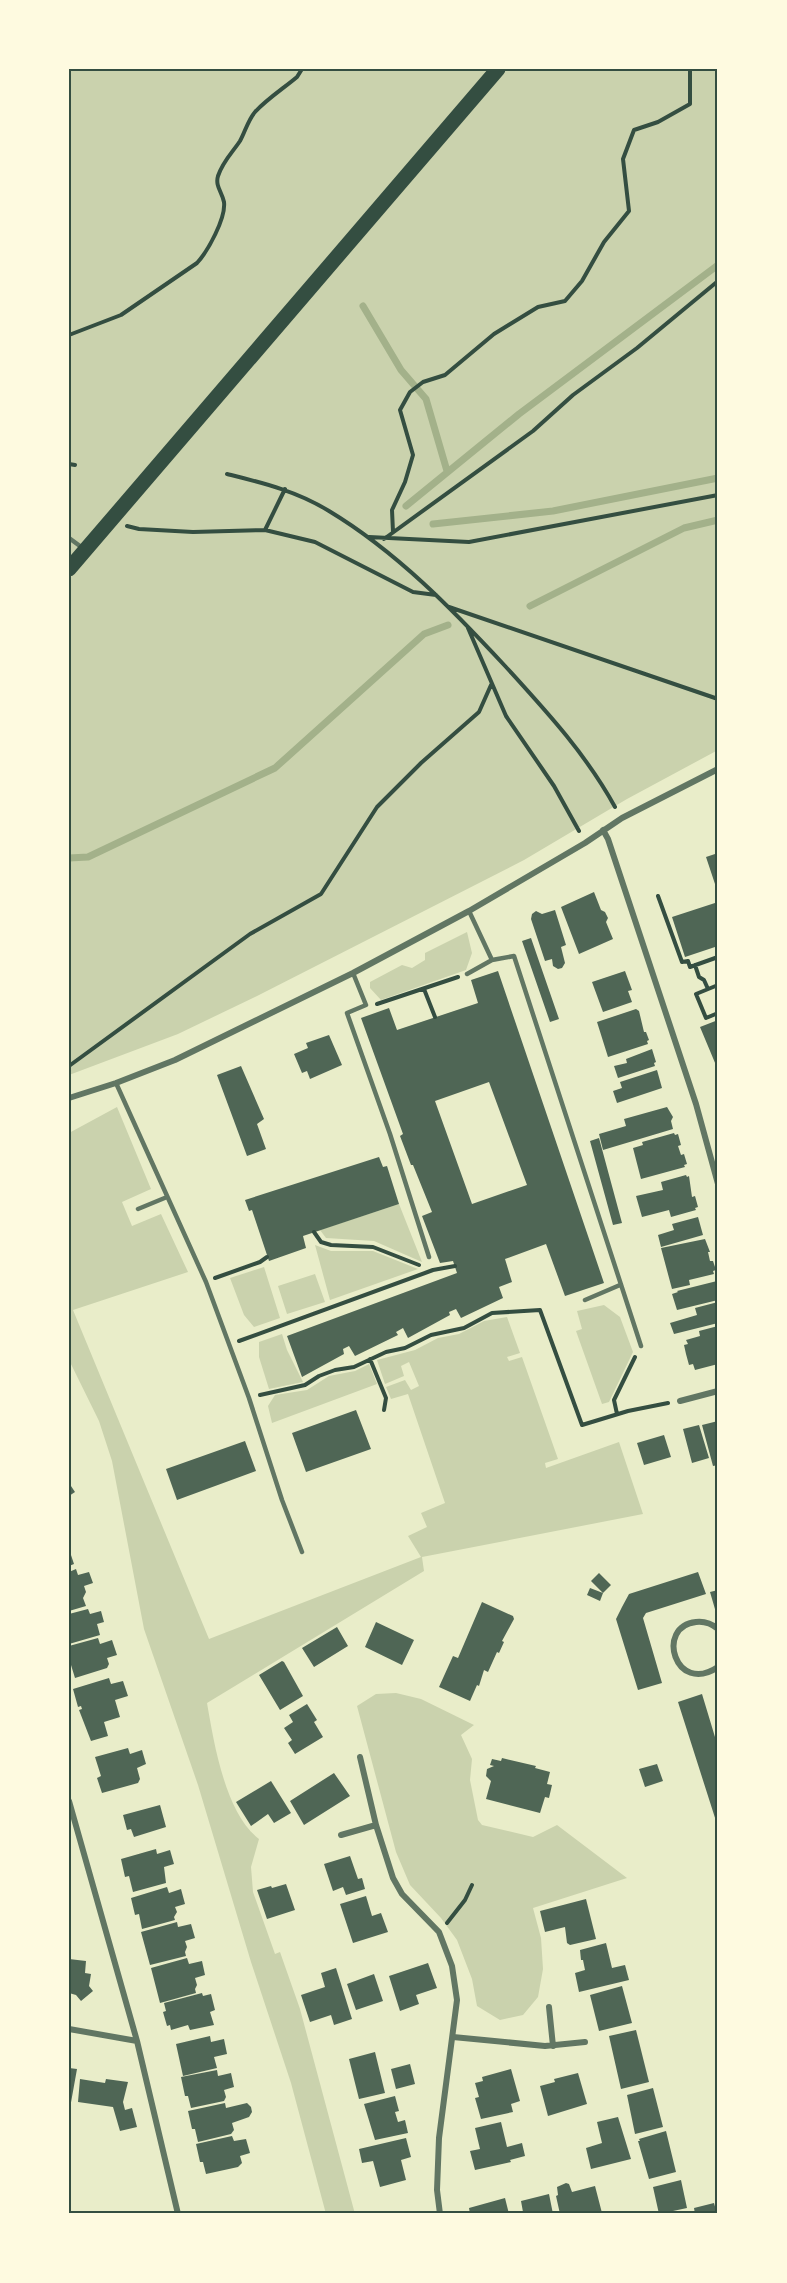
<svg xmlns="http://www.w3.org/2000/svg" width="787" height="2283" font-family="'Source Sans 3',sans-serif">
  <style>
    .green { fill: #cad2ad }
    .lines { fill: none; stroke-linecap: round; stroke-linejoin: round }
    .stream { stroke: #a3b18a; stroke-width: 7 }
    .building { fill: #4f6655; fill-rule: evenodd }
    .path { stroke: #344e41; stroke-width: 4 }
    .service { stroke: #617663; stroke-width: 4.5 }
    .minor { stroke: #617663; stroke-width: 6 }
    .primary { stroke: #344e41; stroke-width: 15 }
    .neatline { fill: none; stroke: #344e41; stroke-width: 2 }
  </style>
  <rect width="100%" height="100%" fill="#e9edc9"/>
  <path class="green" d="M69,69H718V750L627,799L524,860L259,995L178,1034L69,1075Z
    M467,932L472,953L466,970L381,1000L370,988V982L402,965L412,968L425,960V953Z
    M117,1107L151,1189L122,1202L132,1226L161,1214L188,1272L73,1310L209,1639L421,1557L408,1536L427,1527L421,1513L445,1503L408,1394L391,1399L386,1387L405,1380L411,1390L419,1386L409,1362L401,1366L404,1376L385,1384L377,1360L415,1350L438,1338L459,1334L484,1321L507,1317L520,1353L507,1357L509,1361L522,1357L558,1459L545,1463L546,1468L619,1442L643,1514L422,1557L424,1571L207,1703C214,1743 225,1813 259,1839L251,1867L253,1892L275,1954L280,1952L300,2009L355,2214H326L291,2083L251,1962L198,1785L144,1629L112,1461L99,1421L69,1360V1133Z
    M399,1204L422,1262L374,1241L326,1238L320,1230Z
    M315,1245L331,1251H373L418,1269L330,1300Z
    M264,1267L280,1318L254,1327L244,1315L230,1278Z
    M315,1274L325,1302L287,1314L278,1286Z
    M604,1305L620,1317L633,1352L609,1402L602,1404L576,1331L582,1329L577,1311Z
    M282,1334L287,1350L303,1382L269,1389L259,1357V1342Z
    M369,1364L377,1384L272,1423L268,1406L275,1395L307,1390L329,1376L355,1371Z
    M396,1693L421,1699L474,1725L461,1735L472,1759L470,1780L478,1820L482,1825L533,1837L557,1825L627,1878L533,1908L541,1938L543,1969L538,1997L523,2015L500,2020L477,2006L472,1979L457,1940L441,1918L410,1885L396,1852L357,1706L376,1694Z"/>
  <g class="lines">
    <path class="stream" d="M363,306L401,370L426,399L447,471
      M406,506L519,414L718,265
      M433,524L553,511L718,478
      M530,606L684,528L718,520
      M69,858L88,857L275,768L424,634L448,625"/>
  </g>
  <path class="building" d="M718,853V893L706,857Z
    M594,892L601,910L605,912L608,918L606,922L613,939L579,954L561,907Z
    M718,902V946L685,957L672,917Z
    M555,910L566,945L561,947L565,963L562,968L558,969L553,966L552,959L545,961L531,919L532,914L536,911L542,914Z
    M531,938L559,1019L550,1022L522,941Z
    M498,971L604,1283L565,1296L546,1244L505,1259L512,1282L499,1287L503,1298L461,1318L456,1309L449,1312L450,1315L408,1338L403,1328L396,1332L398,1335L355,1356L349,1346L343,1349L344,1354L302,1377L287,1336L457,1273L453,1261L440,1263L422,1216L432,1212L413,1165H411L400,1136L403,1134L361,1018L389,1008L397,1030L478,1003L471,980ZM489,1082L527,1185L472,1204L435,1101Z
    M625,971L632,990L628,991L632,1002L603,1012L592,982Z
    M636,1009L639,1011L644,1032H646L649,1040L647,1041L648,1044L608,1057L597,1022Z
    M718,1020V1070L700,1027Z
    M329,1035L342,1065L310,1079L307,1071L302,1073L294,1054L308,1048L306,1043Z
    M652,1049L656,1062L654,1063L655,1066L618,1078L614,1066L627,1063L626,1059Z
    M241,1066L264,1119L257,1124L266,1149L247,1156L217,1075Z
    M657,1070L662,1088L617,1103L613,1091L622,1088L620,1082Z
    M667,1107L673,1117L671,1121L673,1129L603,1150L599,1134L626,1126L624,1119Z
    M674,1133L675,1135L678,1134L681,1145L678,1146L681,1155L684,1154L687,1164L684,1165L685,1167L641,1179L633,1148L643,1145L642,1142Z
    M599,1138L622,1223L613,1225L590,1141Z
    M379,1157L383,1167L387,1166L399,1204L303,1236L306,1248L269,1261L252,1210L249,1211L245,1200Z
    M686,1175L687,1177L689,1176L692,1197L695,1196L698,1207L695,1208L696,1210L671,1217L669,1210L642,1217L636,1196L663,1190L661,1182Z
    M698,1217L703,1235L661,1247L658,1235L674,1230L672,1224Z
    M705,1239L710,1252H708L710,1261H713L716,1270L713,1271L714,1274L689,1280L690,1285L672,1289L661,1248Z
    M717,1281L718,1300L677,1310L672,1294L678,1292L677,1291Z
    M718,1302V1323L674,1334L670,1323L697,1315L695,1308Z
    M718,1326V1364L695,1370L693,1364L689,1365L686,1354L684,1345L688,1344L686,1340L700,1336L699,1331Z
    M356,1410L371,1449L306,1472L292,1433Z
    M718,1421V1465L713,1466L702,1425Z
    M699,1425L709,1458L692,1463L683,1429Z
    M664,1435L671,1457L644,1465L637,1443Z
    M245,1441L256,1471L177,1500L166,1469Z
    M69,1483L75,1492L69,1496Z
    M69,1549L74,1564L69,1566Z
    M76,1569L78,1575L89,1572L93,1583L84,1586L86,1592L83,1598L86,1606L69,1611V1572Z
    M698,1572L706,1594L646,1613L643,1618L662,1683L638,1690L616,1619L622,1607L629,1594Z
    M599,1573L611,1585L603,1593L591,1581Z
    M590,1588L603,1593L600,1601L587,1595Z
    M718,1590V1616H717L710,1592Z
    M482,1602L513,1616L514,1619L502,1641L504,1642L499,1653L497,1652L488,1672L484,1670L479,1686L477,1685L470,1701L439,1687L453,1656L458,1658Z
    M88,1609L90,1614L101,1611L104,1622L97,1624L100,1635L69,1644V1614Z
    M376,1622L414,1640L402,1665L365,1647Z
    M337,1627L348,1646L314,1667L302,1648Z
    M98,1638L100,1644L112,1640L117,1655L107,1658L109,1664L107,1668L75,1678L71,1665H69V1646Z
    M282,1661L284,1662L303,1696L280,1710L259,1675Z
    M109,1678L111,1684L123,1681L128,1696L115,1700L120,1717L104,1722L108,1736L91,1741L79,1710L82,1709L81,1706L78,1707L73,1689Z
    M702,1694L718,1747V1821H716L678,1702Z
    M307,1704L317,1720L314,1722L323,1737L295,1754L288,1743L292,1740L284,1728L293,1722L289,1715Z
    M128,1748L130,1754L142,1750L146,1764L137,1768L140,1779L138,1783L102,1793L97,1778L101,1776L95,1757Z
    M502,1758L536,1766L535,1768L550,1772L547,1784L552,1785L549,1798L545,1797L540,1813L486,1799L491,1781L486,1776L487,1769L494,1766L490,1765L492,1759L501,1761Z
    M657,1764L663,1781L645,1787L639,1769Z
    M334,1773L350,1796L304,1825L290,1801Z
    M271,1781L291,1813L274,1823L268,1814L251,1826L236,1802Z
    M160,1805L166,1827L134,1837L131,1829L127,1830L123,1815Z
    M156,1849L157,1854L170,1850L174,1864L164,1867L166,1883L133,1892L129,1876L125,1877L121,1859Z
    M350,1856L358,1879L362,1878L365,1889L346,1895L343,1887L333,1891L324,1864Z
    M286,1884L295,1910L267,1919L257,1890L271,1886L272,1888Z
    M167,1887L169,1893L181,1889L185,1904L175,1907L177,1912L174,1917L175,1920L142,1929L139,1914L135,1915L131,1898Z
    M366,1896L372,1916L381,1913L388,1932L353,1943L340,1904Z
    M586,1899L596,1939L570,1945L567,1943L565,1927L545,1932L540,1911Z
    M177,1922L178,1927L191,1924L195,1938L185,1941L187,1947L185,1952L186,1956L150,1965L141,1932Z
    M606,1943L612,1968L625,1965L629,1980L579,1992L575,1973L585,1970L583,1960H581L580,1950Z
    M187,1958L189,1964L202,1961L205,1975L195,1978L197,1985L195,1989L196,1993L160,2003L151,1968Z
    M69,1959L86,1961L85,1973L91,1974L89,1986L93,1991L81,2001L76,1995L69,1993Z
    M428,1963L437,1988L416,1995L419,2004L400,2011L389,1976Z
    M336,1968L352,2019L334,2025L331,2015L310,2022L301,1995L325,1987L321,1973Z
    M374,1974L383,2001L356,2010L347,1984Z
    M622,1986L632,2023L599,2031L590,1995Z
    M202,1993L203,1996L211,1994L215,2010L210,2012L214,2025L190,2030L188,2025L171,2030L170,2025L167,2026L163,2012L166,2011L164,2003Z
    M636,2030L649,2082L621,2089L609,2036Z
    M210,2036L211,2042L224,2039L227,2054L214,2057L217,2068L183,2076L176,2044Z
    M375,2052L385,2093L359,2099L349,2059Z
    M410,2064L415,2084L396,2089L391,2069Z
    M69,2068L77,2069L70,2108H69Z
    M511,2069L520,2101L511,2104L513,2112L481,2119L475,2098L479,2097L475,2083L483,2081L482,2077Z
    M217,2070L218,2076L231,2073L234,2087L224,2090L226,2097L224,2101L191,2108L188,2096H185L181,2077Z
    M578,2073L587,2104L548,2116L540,2086L555,2082L554,2079Z
    M80,2079L105,2083L106,2079L128,2082L123,2102L125,2110L132,2108L137,2127L120,2131L113,2107L78,2102Z
    M653,2088L663,2127L635,2134L627,2095Z
    M395,2096L399,2111L395,2112L398,2122L405,2120L408,2133L375,2140L364,2104Z
    M225,2103L226,2108L247,2103L251,2107L252,2112L249,2117L232,2123L234,2130L231,2134L198,2142L195,2129H192L188,2111Z
    M618,2117L631,2159L591,2169L586,2148L602,2143L597,2122Z
    M501,2122L507,2147L522,2143L525,2156L510,2160L511,2162L475,2170L470,2151L480,2149L475,2128Z
    M666,2131L676,2172L649,2179L638,2141H640L639,2139Z
    M232,2136L234,2141L246,2139L250,2153L240,2156L242,2163L238,2167L206,2174L203,2162H200L196,2144Z
    M406,2138L411,2157L401,2160L406,2180L380,2187L373,2161L362,2163L359,2149Z
    M681,2180L687,2208L659,2214L653,2187Z
    M566,2183L569,2184L572,2192L595,2186L602,2213L560,2214L556,2196L558,2195L557,2187Z
    M549,2194L553,2214H518L523,2212L521,2201Z
    M505,2198L509,2214H470L469,2208Z
    M714,2203L717,2214H695L694,2208Z"/>
  <g class="lines">
    <path class="path" d="M69,335L121,315L197,263C208,251 226,218 224,202C222,192 215,186 218,176C223,161 232,153 240,141C245,132 248,120 255,112C267,99 284,88 297,77L302,69
      M69,464L75,465
      M227,474C263,483 297,491 329,511C397,552 453,610 506,667C546,711 586,754 615,807
      M127,526L139,529L193,532L265,530L315,542L413,592L436,595
      M265,530L285,489
      M393,532L392,510L405,482L413,455L400,410L410,392L423,382L445,375L494,334L538,307L565,301L582,281L604,242L629,211L623,159L634,130L658,122L690,104V69
      M369,537L469,542L718,495
      M384,539L533,431L573,395L637,348L718,281
      M449,607L718,699
      M468,628L506,716L554,786L579,831
      M658,896L682,962L688,961L690,967L718,957
      M695,965L699,977L704,980L708,989
      M718,985L696,994L706,1018L718,1013
      M424,989L435,1017
      M377,1004L458,977
      M69,1066L250,934L321,894L377,807L421,763L479,712L491,685
      M314,1232L321,1242L331,1245L373,1247L419,1265
      M215,1278L260,1262L267,1257
      M239,1341L433,1270L455,1266
      M370,1359L386,1398L384,1410
      M260,1395L305,1385L319,1376L335,1370L354,1367L386,1352L405,1348L431,1335L464,1328L492,1313L540,1310L582,1425L628,1411L668,1403
      M617,1414L614,1400L635,1357
      M447,1923L465,1900L472,1885"/>
    <path class="service" d="M69,538L84,549
      M469,911L492,960L514,956L641,1346
      M353,973L366,1005L347,1013L390,1134L429,1257
      M467,974L492,960
      M116,1083L206,1282L249,1398L282,1500L302,1552
      M138,1209L167,1197
      M585,1300L620,1285"/>
    <path class="minor" d="M603,830L608,839L696,1104L718,1184
      M69,1098L116,1083L175,1060L353,973L469,911L585,843L622,818L718,769
      M680,1401L718,1391
      M718,1629C712,1624 705,1621 696,1622C655,1626 675,1696 718,1667
      M360,1757L376,1825L393,1878L402,1894L439,1932L452,1966L457,2000L439,2138L437,2190L440,2214
      M69,1801L137,2041L178,2214
      M341,1835L376,1825
      M549,2007L553,2046
      M69,2029L137,2041
      M453,2037L545,2046L585,2042"/>
    <path class="primary" d="M69,569L498,69"/>
  </g>
  <rect width="787" height="2283" fill="none" stroke="#fefae0" stroke-width="141"/>
  <rect x="70" y="70" width="646" height="2142" class="neatline"/>
</svg>
